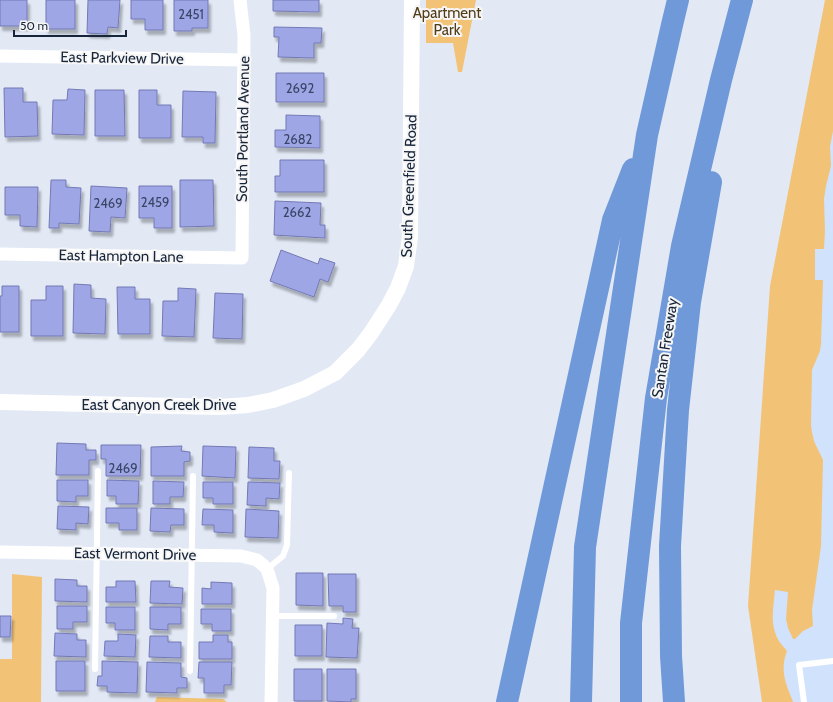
<svg xmlns="http://www.w3.org/2000/svg" width="833" height="702" font-family="Cabin,sans-serif">
  <style>
    .built { fill: #d1e2fc }
    .green { fill: #f2c377 }
    .building { fill: #9fa6e5; stroke: #7379b5; filter: url(#shadow) }
    .lines { fill: none; stroke-linecap: round; stroke-linejoin: round }
    .service { stroke: #fff; stroke-width: 6 }
    .minor { stroke: #fff; stroke-width: 13 }
    .tertiary { stroke: #fff; stroke-width: 16 }
    .motorway { stroke: #7099d9; stroke-width: 22 }
    .labels { text-anchor: middle; stroke-width: 4; stroke-linejoin: round; paint-order: stroke }
    .number-label { font-size: 13px; fill: #394566 }
    .park-label { font-size: 15px; fill: #513c17; stroke: #f6f6f6 }
    .street-label { font-size: 15px; fill: #17253b; stroke: #f6f6f6 }
  </style>
  <defs>
    <filter id="shadow"><feDropShadow dx="2.5" dy="4.5" stdDeviation="1" flood-color="#0004"/></filter>
  </defs>
  <rect width="100%" height="100%" fill="#e2e9f5"/>
  <path class="built" d="M825,0H833V702H762Z"/>
  <path class="green" d="M426,0H476L462,72H458L453,43H426Z
    M825,0H833V131L830,147L831,166L826,186L824,199L825,231L824,249H815V280H823L821,344L820,351L812,370L811,425L812,432L814,441L823,460L821,546L812,610L813,626L803,631L795,639H793L788,628L786,619L788,592L775,590C774,604 770,621 776,635C778,641 783,646 787,651C780,669 785,682 792,699L793,702H762L748,606L770,286Z
    M12,574L42,577L41,702H0V659H12Z
    M157,697L223,699L227,702H155Z"/>
  <path class="building" d="M0,0H27V26H0Z
    M46,0H75V29H46Z
    M88,0H120L118,28L108,27L107,34L87,33Z
    M131,0H163V30H145V19H131Z
    M174,0H208V28H192V31H174Z
    M273,0H319V12L273,11Z
    M274,27L322,28L321,43H314V58L278,57L279,37H274Z
    M276,73H324V102H276Z
    M4,88H23V102H37L38,136L5,137Z
    M68,89L85,90L84,135L52,134L53,100H67Z
    M95,90H124L125,136H95Z
    M139,90H157V105H171V138H139Z
    M183,91L216,92L215,143H203V137H182Z
    M286,115L320,116V148L275,147V130H286Z
    M280,160H324V192H275V176H280Z
    M51,180H66V187L81,188L79,224L59,223V228H49Z
    M180,180H213L214,226L180,227Z
    M91,186L127,188L125,218L111,217L110,232L89,231Z
    M139,186H172V228H154V218H139Z
    M5,187H38L37,227L20,226V215H5Z
    M275,201L321,203L320,225H325V238L274,235Z
    M281,250L318,264L320,258L335,263L328,282L320,279L314,297L270,281Z
    M74,284L91,285V298L106,299L105,334L73,333Z
    M2,286H19V332H0V296H2Z
    M46,286H63V336H31V300H46Z
    M117,287H135V299H150V334H118Z
    M178,288L196,289L194,337L162,336L163,301H178Z
    M215,293L243,294L242,339L213,338Z
    M57,443L86,444V450H96V460H89V475H56Z
    M101,445H141L140,476H106V459H101Z
    M182,446L181,451L190,452V461L184,462V476H151V447Z
    M203,446L236,447L235,478L202,476Z
    M249,447L274,448V461H280L279,479L248,478Z
    M57,480H88V496H76V502L57,501Z
    M107,480L139,481L138,504H116V496H107Z
    M153,481L184,482L183,497H170V504H153Z
    M203,482H233V504H213V498H203Z
    M248,482L280,483L279,499L266,498V506L247,505Z
    M58,506L89,507L88,524L76,523V530L57,529Z
    M106,508H137V530H119V523H106Z
    M151,508L184,509V525H171L170,532L150,531Z
    M203,509L233,510V533L214,532V525H202Z
    M246,509L279,511L278,538L245,537Z
    M296,573H323V606L296,605Z
    M328,574H356V612H343V606H329Z
    M55,579L77,580V586H87V602L55,601Z
    M116,581H135L136,602H106V587H116Z
    M151,581H170L169,587L183,588L182,604L150,603Z
    M211,582L232,583V604H202V588L211,589Z
    M57,606H87V622H73V629H57Z
    M106,607H135V630H115V623H106Z
    M150,607H181V624H168V630L150,629Z
    M201,609H231V631H212V624H201Z
    M0,616H11L10,637H0Z
    M343,618L353,619L352,628H359L357,658L326,657L327,623L343,624Z
    M295,625H322V656H295Z
    M55,633L77,634V640H86V657L54,656Z
    M118,634L136,635L135,657L104,656L105,641H118Z
    M213,635H228V642H232V659H199V642H213Z
    M150,636H168V642H181V658L149,657Z
    M56,661H85V691H56Z
    M102,661L138,662L137,693L107,692V686H97L98,676H102Z
    M147,662L181,663V677L187,678V688H177V693L146,692Z
    M199,662H232L231,685H224V693H204V678H198Z
    M294,669H322V701H294Z
    M327,669H356V699H351V702L327,701Z"/>
  <g class="lines">
    <path class="service" d="M267,569L283,556L287,545L289,473
      M272,616H334
      M95,669L98,471
      M190,671L193,476
      M804,702L799,665L833,661"/>
    <path class="minor" d="M0,56L245,60
      M0,254L242,258L244,35L240,0
      M0,552L241,556L257,560L263,565L267,569L273,588L271,702"/>
    <path class="tertiary" d="M0,402L219,407L248,405L273,400L304,389L335,373L358,350L371,333L389,305L398,288L406,266L410,237L412,0"/>
    <path class="motorway" d="M507,702L613,220L633,169
      M581,702L585,547L647,135L672,25L678,0
      M631,702V623L656,398L682,246L721,80L742,0
      M674,702L671,656L670,546L678,410L690,302L711,182"/>
  </g>
  <g class="labels">
    <g class="number-label">
      <text x="191" y="19">2451</text>
      <text x="300" y="93">2692</text>
      <text x="298" y="144">2682</text>
      <text x="155" y="207">2459</text>
      <text x="108" y="208">2469</text>
      <text x="297" y="217">2662</text>
      <text x="123" y="473">2469</text>
    </g>
    <g class="park-label">
      <text x="447" y="18">Apartment<tspan x="447" dy="17">Park</tspan></text>
    </g>
    <g class="street-label">
      <text transform="translate(122 58) rotate(1)" y="5">East Parkview Drive</text>
      <text transform="translate(243 129) rotate(-89)" y="5">South Portland Avenue</text>
      <text transform="translate(409 186) rotate(-88)" y="5">South Greenfield Road</text>
      <text transform="translate(121 256) rotate(1)" y="5">East Hampton Lane</text>
      <text transform="translate(665 348) rotate(-81)" y="5">Santan Freeway</text>
      <text x="159" y="410">East Canyon Creek Drive</text>
      <text transform="translate(135 554) rotate(1)" y="5">East Vermont Drive</text>
    </g>
  </g>
  <path d="M14 30v6h112v-6" fill="none" stroke="#17253b" stroke-width="2"/>
  <text x="20" y="30" font-size="12" fill="#17253b" stroke="#f6f6f6" stroke-width="3" paint-order="stroke">50 m</text>
</svg>
